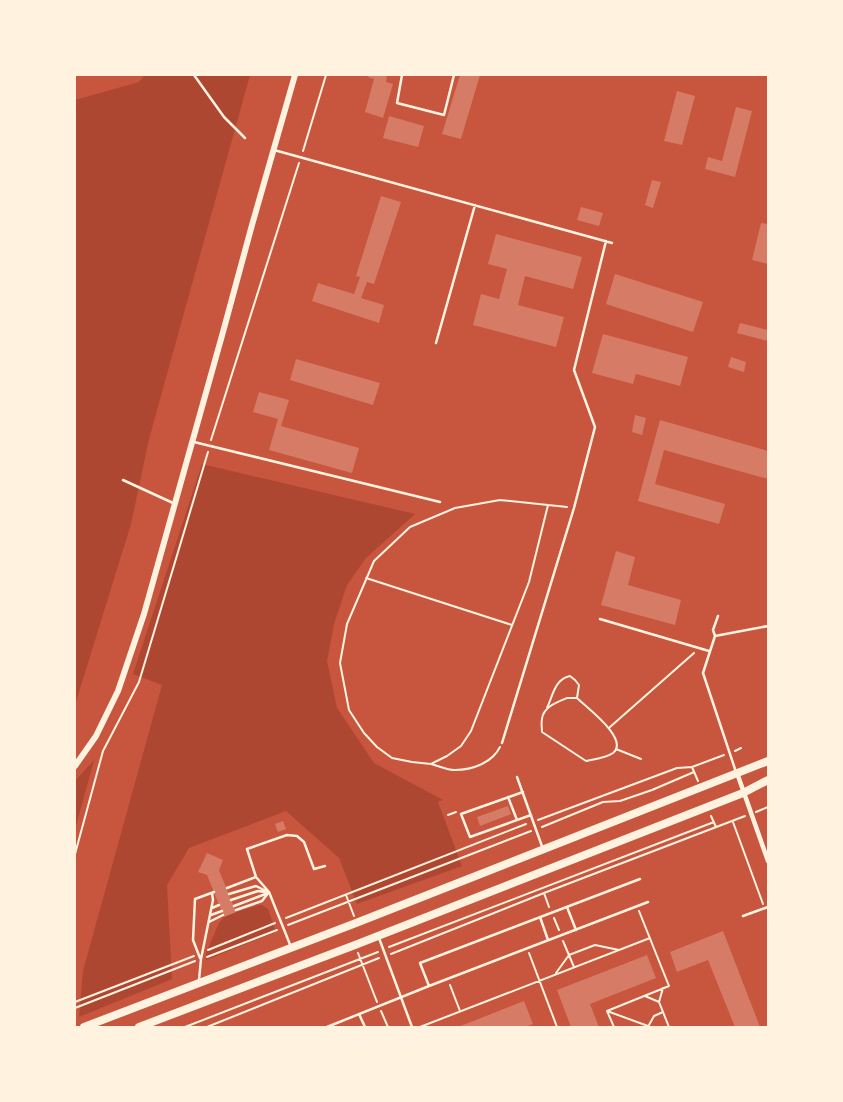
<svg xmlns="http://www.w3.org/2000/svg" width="843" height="1102" font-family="'Golos Text',sans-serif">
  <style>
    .green { fill: #ae4732 }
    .building { fill: #d67c66 }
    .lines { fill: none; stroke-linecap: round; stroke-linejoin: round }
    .path { stroke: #fff3e0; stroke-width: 2 }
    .service { stroke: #fff3e0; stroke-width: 2.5 }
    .minor { stroke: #fff3e0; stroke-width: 4.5 }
    .secondary { stroke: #fff3e0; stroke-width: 6 }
    .trunk { stroke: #fff3e0; stroke-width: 8 }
  </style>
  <rect width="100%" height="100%" fill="#c8553d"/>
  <path class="green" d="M145,75H250L149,439L131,524L75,705V100L139,82Z
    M202,464L415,514L366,558L347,585L334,624L327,661L337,708L374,763L443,800L438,802L462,866L357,904L339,858L286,811L189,848L167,885L172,979L79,1017L83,971L162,685L133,674Z
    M94,760L75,830V781Z
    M259,905H262L268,909L276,932L206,960V953L219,923L224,917L236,912Z"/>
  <path class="building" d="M369,75H387L386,82L393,84L383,118L365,112L374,79L368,77Z
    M460,75H480L461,139L442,134Z
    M677,91L695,96L682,145L664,141Z
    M736,107L752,111L735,177L705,169L708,157L722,161Z
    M389,116L424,126L418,147L383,138Z
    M652,180L661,182L653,208L645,205Z
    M381,196L401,202L374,284L367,282L361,298L384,305L379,323L312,301L318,283L354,294L360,277L356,276Z
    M581,207L603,213L599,226L577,220Z
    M761,223L768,224V264L752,260Z
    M496,234L582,257L573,289L525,276L518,305L564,317L556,347L473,325L481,294L499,299L507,269L488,264Z
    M615,274L703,302L693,332L606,304Z
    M740,323L768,330V341L737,333Z
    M603,334L688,357L680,386L636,374L633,384L592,373Z
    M731,357L746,362L744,372L728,367Z
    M296,359L380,383L373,405L290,380Z
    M259,392L289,400L281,426L359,448L352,473L269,450L278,419L253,412Z
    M635,415L646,418L642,435L632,432Z
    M660,420L768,451V479L664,450L655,484L725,504L719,524L638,501Z
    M616,551L635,557L628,585L681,600L675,625L601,605Z
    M508,806L511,814L480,826L477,817Z
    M283,821L286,829L278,832L275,824Z
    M207,853L223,860L219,870L236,912L224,917L207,875L198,872Z
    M723,931L760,1027H735L708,960L677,972L670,952Z
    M647,955L656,978L590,1004L599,1027H571L557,990Z
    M524,1001L533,1024L525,1027H458Z"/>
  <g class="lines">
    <path class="path" d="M303,151L326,75
      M211,440L299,163
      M548,505L529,582L471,731L461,746L447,756L431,764L412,762L392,758L377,747L364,733L349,710L340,663L347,624L374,561L410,527L455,508L500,500L567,507
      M366,578L512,625
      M567,698H577C586,707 630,739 613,753C606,758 595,759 586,761L542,732C542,728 541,723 542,719C543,707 557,702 567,698Z
      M547,708C553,695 555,679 570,676L575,680L579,685L577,698
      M610,727L694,653
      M616,749L641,759
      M735,751L741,748
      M431,764C439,766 447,770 455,770C472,770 492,763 500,747
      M692,767L698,781
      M756,812L768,807
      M448,815L456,812
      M711,816L716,827
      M538,820L677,768L692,767L724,755
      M733,822L763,904
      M542,827L603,802L620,801L652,790L694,772
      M75,854L103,751L139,682L208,452
      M544,893L549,907
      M346,895L354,916
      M286,918L526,824
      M554,918L559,930
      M288,925L531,831
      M563,941L574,967
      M389,947L714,822
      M208,950L275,923
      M358,953L377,1002
      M529,953L557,1027
      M391,954L544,893L745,816
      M207,957L277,930
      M556,973L569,955L595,945L619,950
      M450,985L460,1011
      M645,996L659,1002L663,988
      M75,1002L194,956
      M659,1002L669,1027
      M75,1008L195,961
      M381,1011L388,1027
      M607,1011L648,1026
      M649,1025L654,1016L663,1012
      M185,1027L378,952
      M207,1027L379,958
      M420,1027L650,938
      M614,1027L607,1011L669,986L639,911"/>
    <path class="service" d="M194,75L224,117L245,138
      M402,75L397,103L444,115L454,75
      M274,150L612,243
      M436,343L475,205
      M194,442L440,502
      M123,480L173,503
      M718,616L713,630L715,636L703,673L736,772
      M600,619L709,651
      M715,636L768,626
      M502,743L574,508L595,427L574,370L606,241
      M517,777L543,849
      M523,792L461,814L470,837L531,815
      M508,797L517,820
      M256,877L247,849L287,835L297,836L304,842L314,869L325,866
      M227,888L256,877L269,892L291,947
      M229,894L256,886L268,892
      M231,900L258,891L265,892
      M234,906L268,893
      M567,907L576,930
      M212,908L219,905
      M236,910L262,901L269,892
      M211,915L222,911
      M743,916L768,907
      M540,917L548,940
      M209,922L223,915
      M379,938L412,1027
      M200,958L193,940L195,899L214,892
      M199,980L201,959L213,900L212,893
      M429,986L420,963L640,879
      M359,1014L365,1027
      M327,1027L429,986L648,902"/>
    <path class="minor" d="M737,773L768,861"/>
    <path class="secondary" d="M75,766L96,736L118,691L144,614L223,332L252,225L295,75"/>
    <path class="trunk" d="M84,1027L356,923L768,761
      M139,1027L355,945L743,793L768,780"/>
  </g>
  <rect width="843" height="1102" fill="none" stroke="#fff3e0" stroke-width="152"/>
</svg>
